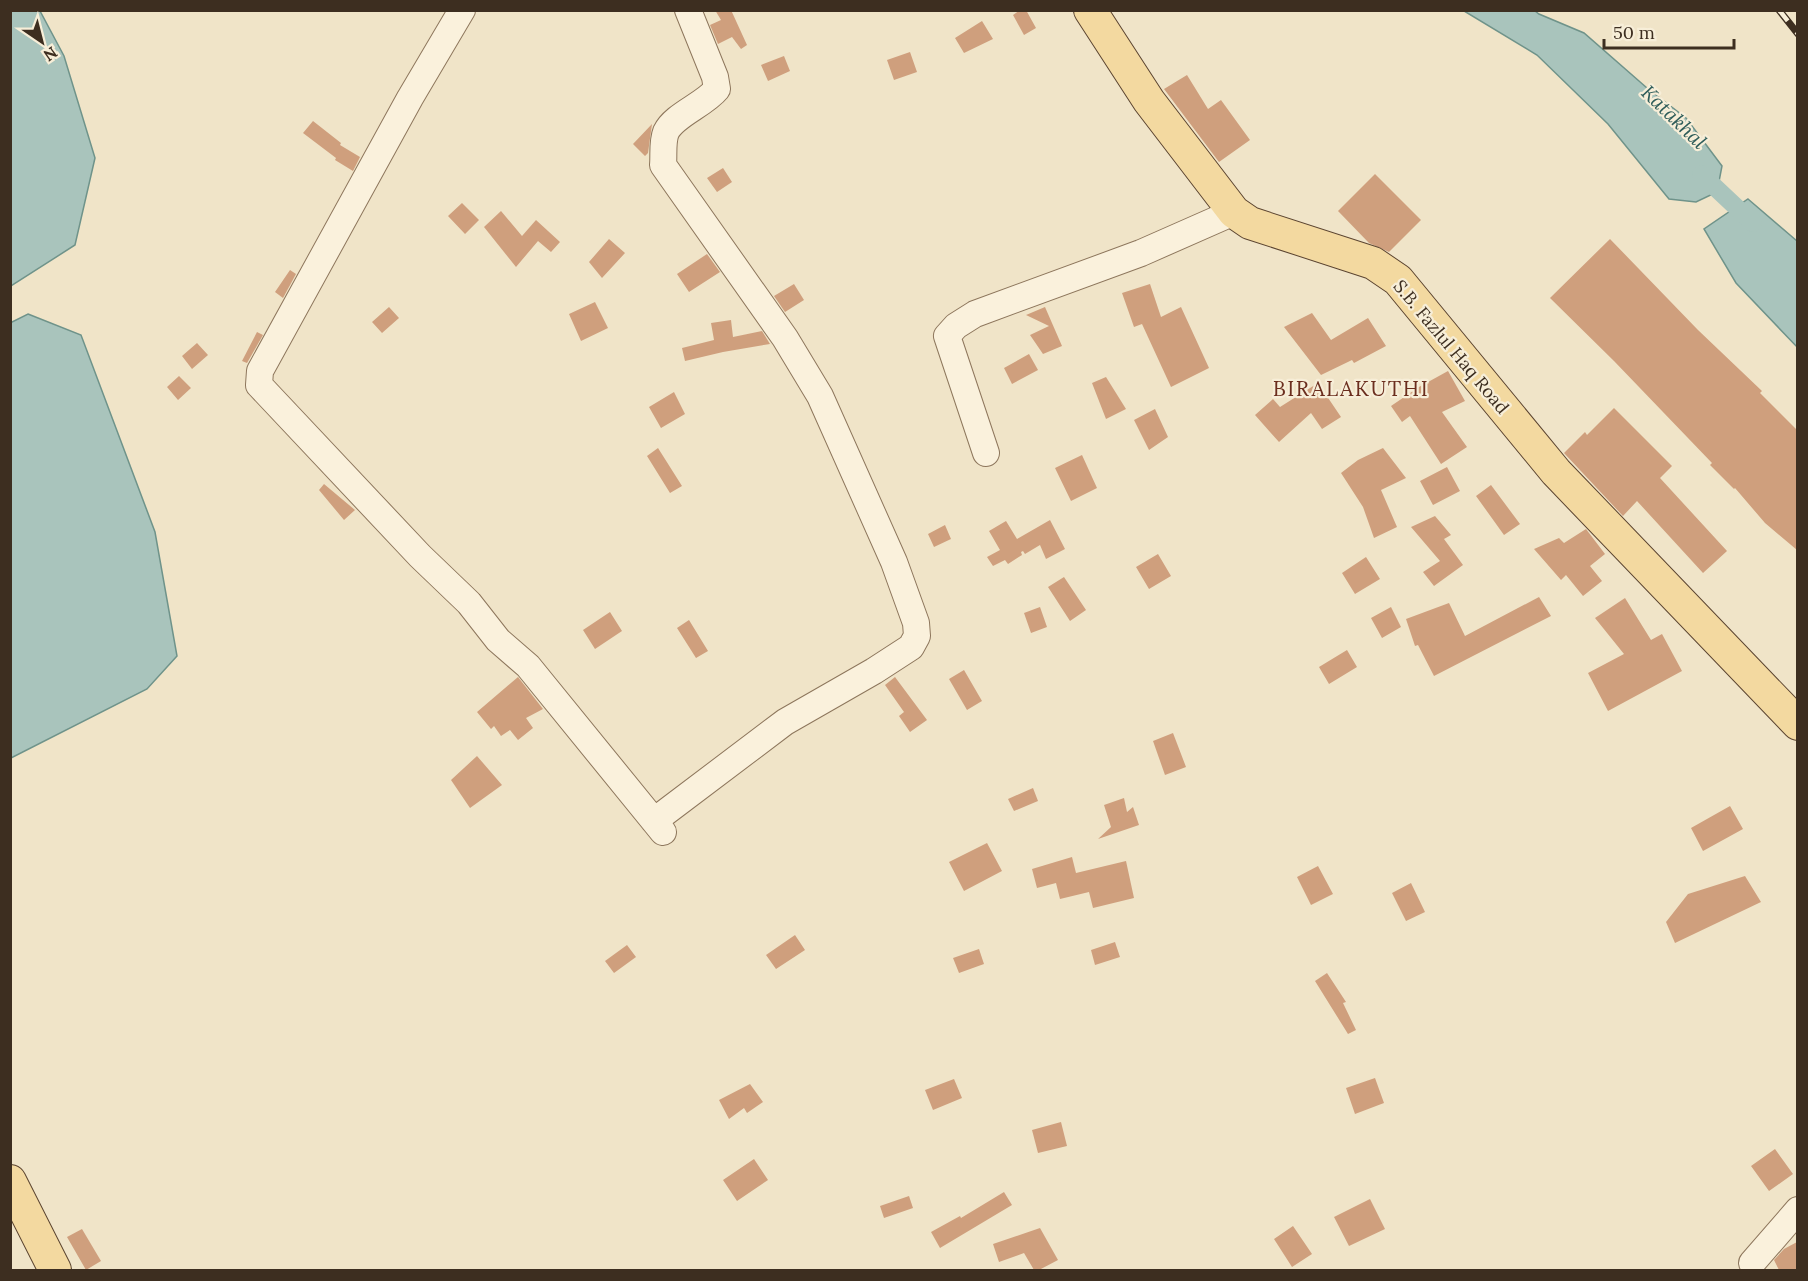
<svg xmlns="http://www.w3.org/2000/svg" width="1808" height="1281" font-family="Lora,serif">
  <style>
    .water { fill: #a9c4bc; stroke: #6f938a; stroke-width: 1.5 }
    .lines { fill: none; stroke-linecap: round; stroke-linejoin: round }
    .canal { stroke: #a9c4bc; stroke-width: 18 }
    .building { fill: #cf9f7d }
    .minor-casing { stroke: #8d765c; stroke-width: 28 }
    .major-casing { stroke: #5b4430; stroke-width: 34 }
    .minor { stroke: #faf1dc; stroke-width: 26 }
    .major { stroke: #f3d9a0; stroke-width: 32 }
    .rail-casing { stroke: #3d2e20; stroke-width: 7 }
    .rail { stroke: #f7eed8; stroke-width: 4.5; stroke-dasharray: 14; stroke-linecap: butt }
    .labels { text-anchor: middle; stroke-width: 4.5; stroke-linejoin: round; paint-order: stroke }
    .street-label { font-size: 18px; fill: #3d2e20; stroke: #f7eed8 }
    .water-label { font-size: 20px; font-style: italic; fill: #2f5d5a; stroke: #f7eed8 }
    .quarter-label { font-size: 21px; letter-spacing: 1.5px; fill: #6b2e1e; stroke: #f7eed8 }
  </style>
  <rect width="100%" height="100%" fill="#f0e4c8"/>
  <path class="water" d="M11,10L40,11L64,56L95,158L75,245L11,286Z
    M1464,11H1535L1539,14L1584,33L1647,88L1686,118L1722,166L1717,192L1696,202L1669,199L1608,124L1537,55Z
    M1748,199L1797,241V347L1736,283L1704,229Z
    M28,314L81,335L155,532L177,656L147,689L11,758L10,323Z"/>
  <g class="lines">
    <path class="canal" d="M1701,174L1753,223"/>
  </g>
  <path class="building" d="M715,10H731L747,45L741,49L732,37L718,44L710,25L721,20Z
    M1020,10H1026L1036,28L1024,35L1013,15Z
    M982,21L993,39L964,53L955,38Z
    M910,52L917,72L894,80L887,60Z
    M784,56L790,71L768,81L761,65Z
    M1187,75L1208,109L1221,100L1250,140L1219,162L1164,89Z
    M313,121L341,143L340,145L360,157L353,171L335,160L336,158L303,133Z
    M652,124L648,153L645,156L633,144Z
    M723,168L732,182L717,192L707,178Z
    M1375,174L1421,220L1389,252L1369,243L1338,211Z
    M462,203L479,220L465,234L448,216Z
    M501,211L522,236L536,220L560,242L551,252L538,241L516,267L484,227Z
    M609,239L625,253L602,278L589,262Z
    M1610,239L1698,330L1762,391L1760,393L1797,430V550L1765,523L1735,488L1734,489L1710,465L1712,463L1614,361L1550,298Z
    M707,254L720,272L689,292L677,274Z
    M290,270L296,274L283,298L275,292Z
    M794,284L804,300L785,312L774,296Z
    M1150,284L1161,317L1181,307L1209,368L1171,387L1142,324L1134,327L1122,293Z
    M595,302L608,328L581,341L569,314Z
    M389,307L399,318L382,333L372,322Z
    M1045,307L1062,346L1043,354L1030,335L1049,326L1026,315Z
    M1312,313L1331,340L1368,318L1386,346L1354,363L1352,360L1321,375L1284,327Z
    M731,320L733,337L762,331L770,344L723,352L685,361L682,348L714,340L711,323Z
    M257,332L263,335L247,363L242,361Z
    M197,343L208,355L192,369L182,356Z
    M1029,354L1038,370L1012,384L1004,368Z
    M1448,371L1465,401L1442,412L1467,447L1441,464L1410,416L1402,422L1391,406L1419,387Z
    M179,376L191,388L178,400L167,387Z
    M1106,377L1126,409L1106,419L1092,383Z
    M1318,383L1341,417L1322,429L1311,413L1279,442L1255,415L1273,399L1280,407Z
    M674,392L685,414L661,428L649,407Z
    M1614,408L1672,466L1660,478L1727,551L1703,573L1637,501L1623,516L1564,453L1585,432L1587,435Z
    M1155,409L1168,437L1149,450L1134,420Z
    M658,448L682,486L670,493L647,456Z
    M1383,448L1406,478L1381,490L1397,527L1374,538L1363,507L1341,473L1358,460Z
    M1082,455L1097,488L1071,501L1055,468Z
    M1447,467L1460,491L1433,505L1420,481Z
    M324,484L355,510L344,520L319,490Z
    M1491,485L1520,524L1504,535L1476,496Z
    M1435,516L1451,535L1444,539L1463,565L1434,586L1423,572L1440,561L1411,527Z
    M1050,520L1065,549L1046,559L1040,545L1025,554L1023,551L1021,552L1022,555L1008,564L1005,560L993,566L987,557L1000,550L989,531L1006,521L1017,539Z
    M945,525L951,539L934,547L928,534Z
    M1586,529L1605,554L1590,566L1602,581L1583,596L1566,575L1561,580L1534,549L1559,538L1564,543Z
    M1158,554L1171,576L1149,589L1136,567Z
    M1366,557L1380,579L1355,594L1342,573Z
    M1064,577L1086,610L1070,621L1048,587Z
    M1539,597L1551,616L1434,676L1418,645L1415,646L1406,619L1449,603L1465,636Z
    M1625,598L1651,640L1662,634L1682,671L1608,711L1588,673L1624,654L1595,618Z
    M1040,607L1047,627L1031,633L1024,613Z
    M1391,607L1401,627L1382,638L1371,618Z
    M610,612L622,631L595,649L583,630Z
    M689,620L708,651L696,658L677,628Z
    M1347,650L1357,667L1329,684L1319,667Z
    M964,670L982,701L967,710L949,679Z
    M518,677L543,709L526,718L533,728L518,740L510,730L501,736L494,726L491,729L477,712Z
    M895,677L927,720L910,732L899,716L904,712L885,685Z
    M1173,733L1186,767L1165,775L1153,741Z
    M477,756L502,785L470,808L451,780Z
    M1033,788L1038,801L1014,811L1008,799Z
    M1124,798L1127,812L1133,807L1139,825L1098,839L1111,827L1104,805Z
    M1730,806L1743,829L1703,851L1691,828Z
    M987,843L1002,871L964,891L949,862Z
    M1072,857L1076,873L1126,861L1134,898L1093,908L1089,892L1060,899L1056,883L1037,888L1032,869Z
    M1318,866L1333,894L1311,905L1297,877Z
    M1745,876L1761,902L1675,943L1666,922L1688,894Z
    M1411,883L1425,912L1406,921L1392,893Z
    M795,935L805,950L776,969L766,955Z
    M1115,942L1120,957L1095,965L1091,950Z
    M627,945L636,957L614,973L605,961Z
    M979,949L984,964L959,973L953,958Z
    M1327,973L1346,1002L1343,1003L1356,1030L1348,1034L1315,981Z
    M1375,1078L1384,1103L1355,1114L1346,1088Z
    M954,1079L962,1098L933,1110L925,1090Z
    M750,1084L763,1102L747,1113L744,1108L729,1119L719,1100Z
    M1061,1122L1067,1146L1038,1153L1032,1130Z
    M1775,1149L1793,1174L1769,1191L1751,1166Z
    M754,1159L768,1180L737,1201L723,1180Z
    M1004,1192L1012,1205L940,1248L931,1232L960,1216L961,1218Z
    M909,1196L913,1208L884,1218L880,1206Z
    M1370,1199L1385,1229L1349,1246L1334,1217Z
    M1293,1226L1312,1254L1292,1267L1274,1239Z
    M1040,1228L1058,1260L1039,1270H1034L1024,1253L999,1262L993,1244Z
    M82,1229L101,1261L86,1270L67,1237Z
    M1797,1242V1270H1779L1774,1260L1784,1249Z"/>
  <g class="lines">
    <defs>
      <path id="minor" d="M462,10L410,98L260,371L259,385L420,556L469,603L498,640L528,666L663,832
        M986,453L947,336L956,326L975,314L1141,253L1234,212
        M654,821L785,722L874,671L911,647L917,636L916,623L894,562L820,396L785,338L663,165C664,155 662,142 666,132C674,115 704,105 717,89L715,77L688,10
        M1752,1263L1798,1210"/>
      <path id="major" d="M1090,10L1149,101L1234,212L1250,223L1373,263L1398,280L1556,472L1798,724
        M10,1181L55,1270"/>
    </defs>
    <use href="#minor" class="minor-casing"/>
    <use href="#major" class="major-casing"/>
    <use href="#minor" class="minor"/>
    <use href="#major" class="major"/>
    <defs>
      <path id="rail" d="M1779,10L1798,34"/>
    </defs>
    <use href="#rail" class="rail-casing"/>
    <use href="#rail" class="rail"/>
  </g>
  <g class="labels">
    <g class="street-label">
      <text transform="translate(1451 347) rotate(50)" y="6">S.B. Fazlul Haq Road</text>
    </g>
    <g class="water-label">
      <text transform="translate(1674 117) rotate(44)" y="7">Katakhal</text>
    </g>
    <g class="quarter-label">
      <text x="1351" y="396">BIRALAKUTHI</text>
    </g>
  </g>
  <rect width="1808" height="1281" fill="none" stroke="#3d2e20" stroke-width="24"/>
  <g transform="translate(42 42) rotate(145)" stroke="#f7eed8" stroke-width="4.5" paint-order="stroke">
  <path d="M0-4.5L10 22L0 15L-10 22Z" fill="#3d2e20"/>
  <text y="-9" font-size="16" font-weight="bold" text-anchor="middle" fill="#3d2e20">N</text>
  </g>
  <path d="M1604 39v9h130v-9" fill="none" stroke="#3d2e20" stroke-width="3"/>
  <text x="1613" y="39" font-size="18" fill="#3d2e20" stroke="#f7eed8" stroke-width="4.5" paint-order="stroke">50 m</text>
</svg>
